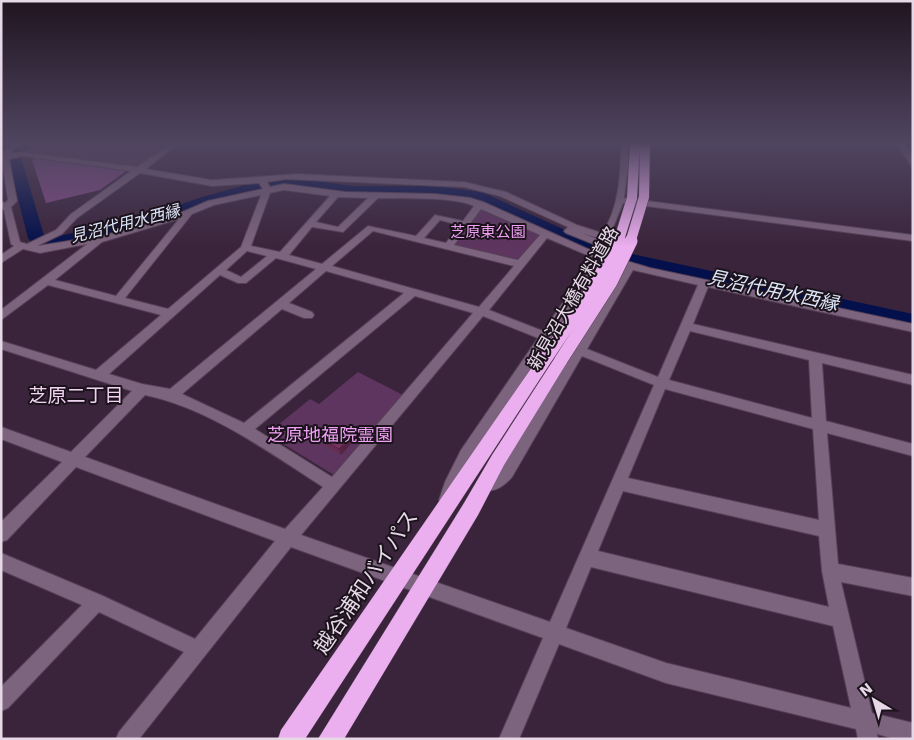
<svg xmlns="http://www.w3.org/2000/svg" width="914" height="740" font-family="'DejaVu Sans','Noto Sans JP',sans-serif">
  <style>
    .green { fill: #5d355f }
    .forest { fill: #824c85 }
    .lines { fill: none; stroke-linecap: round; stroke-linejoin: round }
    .stream { stroke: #474c7a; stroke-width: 2.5 }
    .river { fill: #03104b; fill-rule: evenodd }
    .minor-casing { stroke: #564157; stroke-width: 2 }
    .highway-casing { stroke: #564157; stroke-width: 1 }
    .minor { fill: #7d647e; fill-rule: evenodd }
    .highway { fill: #ebaeee; fill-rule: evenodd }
    .highway-bridge-far1-casing { stroke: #564157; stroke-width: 11; stroke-linecap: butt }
    .highway-bridge-casing { stroke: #564157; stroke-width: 14; stroke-linecap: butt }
    .highway-bridge-far1 { stroke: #ebaeee; stroke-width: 10 }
    .highway-bridge { stroke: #ebaeee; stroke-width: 13 }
    .wall { fill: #672d51 }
    .shaded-wall { fill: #542442 }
    .building { fill: #78345e; stroke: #542442 }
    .labels { text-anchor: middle; stroke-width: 4; stroke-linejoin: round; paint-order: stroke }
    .far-park-label { font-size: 15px; fill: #efa1f3; stroke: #1b121c }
    .far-water-label { font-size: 16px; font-style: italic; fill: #dbe5f8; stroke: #1b121c }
    .street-label { font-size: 18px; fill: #e6d8e7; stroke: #1b121c }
    .park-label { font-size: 18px; fill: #efa1f3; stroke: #1b121c }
    .water-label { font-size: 19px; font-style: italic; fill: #dbe5f8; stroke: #1b121c }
    .neighbourhood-label { font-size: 19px; fill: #f0d3f1; stroke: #1b121c }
    .near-street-label { font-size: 21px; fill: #e6d8e7; stroke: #1b121c }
  </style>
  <rect width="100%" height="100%" fill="#3a243b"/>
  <path class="green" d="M31,144H171L136,169L21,153Z
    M482,206L536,233L538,236L518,260L452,244Z
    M358,372L405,396L334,475L267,434L310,399L319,404Z"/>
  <path class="forest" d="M38,158L124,170L125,172L100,190L46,203L32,160Z"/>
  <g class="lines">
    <path class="stream" d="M897,145L913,168
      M137,167L170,144
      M59,228L73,213"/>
    <path class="river" d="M19,144H32L22,155V161L45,239L141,218L202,197L256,182L294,178L354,186H434L482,192L576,235L608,246L610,250L608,254H596L564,241L479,200L434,194H354L294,186L257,190L212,203L152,225L62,246C48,249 37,251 28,238L8,161V154Z
      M632,254L913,314V328L626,263L623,259L626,255Z"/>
    <defs>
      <path id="minor" d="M12,144H20L10,154L22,152L137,167L171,144H178L146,169L212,180L297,174L464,182L506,192L577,225L602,233C619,209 621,173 621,144H628V167L624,198L913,235V241L623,203L609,237L601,239L582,233L615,246L617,248L613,257L650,268L913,324V332L708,287L693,324L913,375V385L822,363L826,421L913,444V456L827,433L838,564L913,578V596L841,582L872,713L913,723V739H895L877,734L878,739H858L856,729L666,683L559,644L519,739H499L543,638L291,547L139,739H116L119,732L184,652L99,612L8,708L1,711V687L82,605L1,570V553L103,596L195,639L275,541L76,467L7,540L1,542V522L62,462L1,439V427L71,452L132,391L1,349V341L96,370L161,315L48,285L1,320V310L87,244L40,253L23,249L1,263V255L14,246L11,244L4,210L1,208V201L5,203L8,200L1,154ZM22,156L131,171L71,214L56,230L27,244L20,242L11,207L17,201L9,159ZM140,173L212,186L259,183L263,189L208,201L178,214L134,228L101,236L37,246L62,234L77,218ZM286,179L464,187L500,196L568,227L564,231L566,233L606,249L604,254L590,250L483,202L470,198L435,194L345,192L284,184L270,187L267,182ZM284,190L330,196L280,252L251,246L270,193ZM261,195L241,247L168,309L125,298L192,214L214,205ZM338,197L368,198L338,227L316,222ZM378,198C404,199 451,196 474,206L463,221L435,215L416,236L368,226L322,264L289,255L312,227L343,232ZM481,209L540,235L518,260L454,245ZM179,219L116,296L55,280L102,242ZM440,220L459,225L446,243L424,238ZM373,231L514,266L479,307L332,266ZM547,238L594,258L543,331L489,310ZM247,251L267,256L241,277L226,270ZM276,258L316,269L170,389L142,384L109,374L220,275L238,283H246ZM602,260L624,267L577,345L553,335ZM633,270L698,285L658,377L587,349ZM326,271L404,293L244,423L182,394L282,309L304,318H312L314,315L312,312L289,303ZM415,296L473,313L332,477L255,429ZM483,316L538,338L461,450L445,482L439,500L442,505L447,507L452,505L459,483L471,458L548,342L572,352L502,467L494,476L479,479L477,484L479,489C493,494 503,487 512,477L582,356L654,385L550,622L301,535ZM690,331L809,360L812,418L669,380ZM665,389L813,429L819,520L628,478ZM145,395C209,408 268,452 323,487L285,529L85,457ZM623,491L819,536L822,571L829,607L598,551ZM591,567L833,626L851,708L666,663L566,628Z
        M897,144H905L913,155V163H910Z"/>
      <path id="highway" d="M548,350L553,351L555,355L553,359L305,739H278L281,730L543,351Z
        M561,355L566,356L568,360L566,364L504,465L478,515L344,739H318L464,503L492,455L556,356Z"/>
    </defs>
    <use href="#minor" class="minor-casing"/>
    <use href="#highway" class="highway-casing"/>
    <use href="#minor" class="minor"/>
    <use href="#highway" class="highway"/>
    <defs>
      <path id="highway-bridge-far1" d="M618,243L632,198L635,144
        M630,243L644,197L645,144"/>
      <path id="highway-bridge" d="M548,355L593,288L619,241
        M561,360L611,282L631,241"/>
    </defs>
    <use href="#highway-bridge-far1" class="highway-bridge-far1-casing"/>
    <use href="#highway-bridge" class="highway-bridge-casing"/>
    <use href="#highway-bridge-far1" class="highway-bridge-far1"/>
    <use href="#highway-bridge" class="highway-bridge"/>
  </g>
  <path class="wall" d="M349,438L351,444L341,455L324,444L322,439Z"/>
  <path class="shaded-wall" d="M349,438L351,444L341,455L339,449Z"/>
  <path class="building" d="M333,428L349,438L339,449L322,439Z"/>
  <linearGradient id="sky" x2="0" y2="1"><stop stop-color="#201420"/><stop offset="0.58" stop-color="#4f4560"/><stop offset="1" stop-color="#4f4560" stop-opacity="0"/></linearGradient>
  <rect width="914" height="247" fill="url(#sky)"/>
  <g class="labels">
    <g class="far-park-label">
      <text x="488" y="237">芝原東公園</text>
    </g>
    <g class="far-water-label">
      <text transform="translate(125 223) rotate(-14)" y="6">見沼代用水西縁</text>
    </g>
    <g class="street-label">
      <text transform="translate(573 298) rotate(-60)" y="6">新見沼大橋有料道路</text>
    </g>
    <g class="park-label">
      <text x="330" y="441">芝原地福院霊園</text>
    </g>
    <g class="water-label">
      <text transform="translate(773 290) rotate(12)" y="7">見沼代用水西縁</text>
    </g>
    <g class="neighbourhood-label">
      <text x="76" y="402">芝原二丁目</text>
    </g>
    <g class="near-street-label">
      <text transform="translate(366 582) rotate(-56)" y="7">越谷浦和バイパス</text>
    </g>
  </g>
  <rect width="914" height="740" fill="none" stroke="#e6d8e7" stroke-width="5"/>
  <g transform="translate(874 700) rotate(322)" stroke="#1b121c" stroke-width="4" paint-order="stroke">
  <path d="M0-4L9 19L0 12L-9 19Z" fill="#e6d8e7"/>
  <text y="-8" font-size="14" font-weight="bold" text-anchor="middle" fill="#e6d8e7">N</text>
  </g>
</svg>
